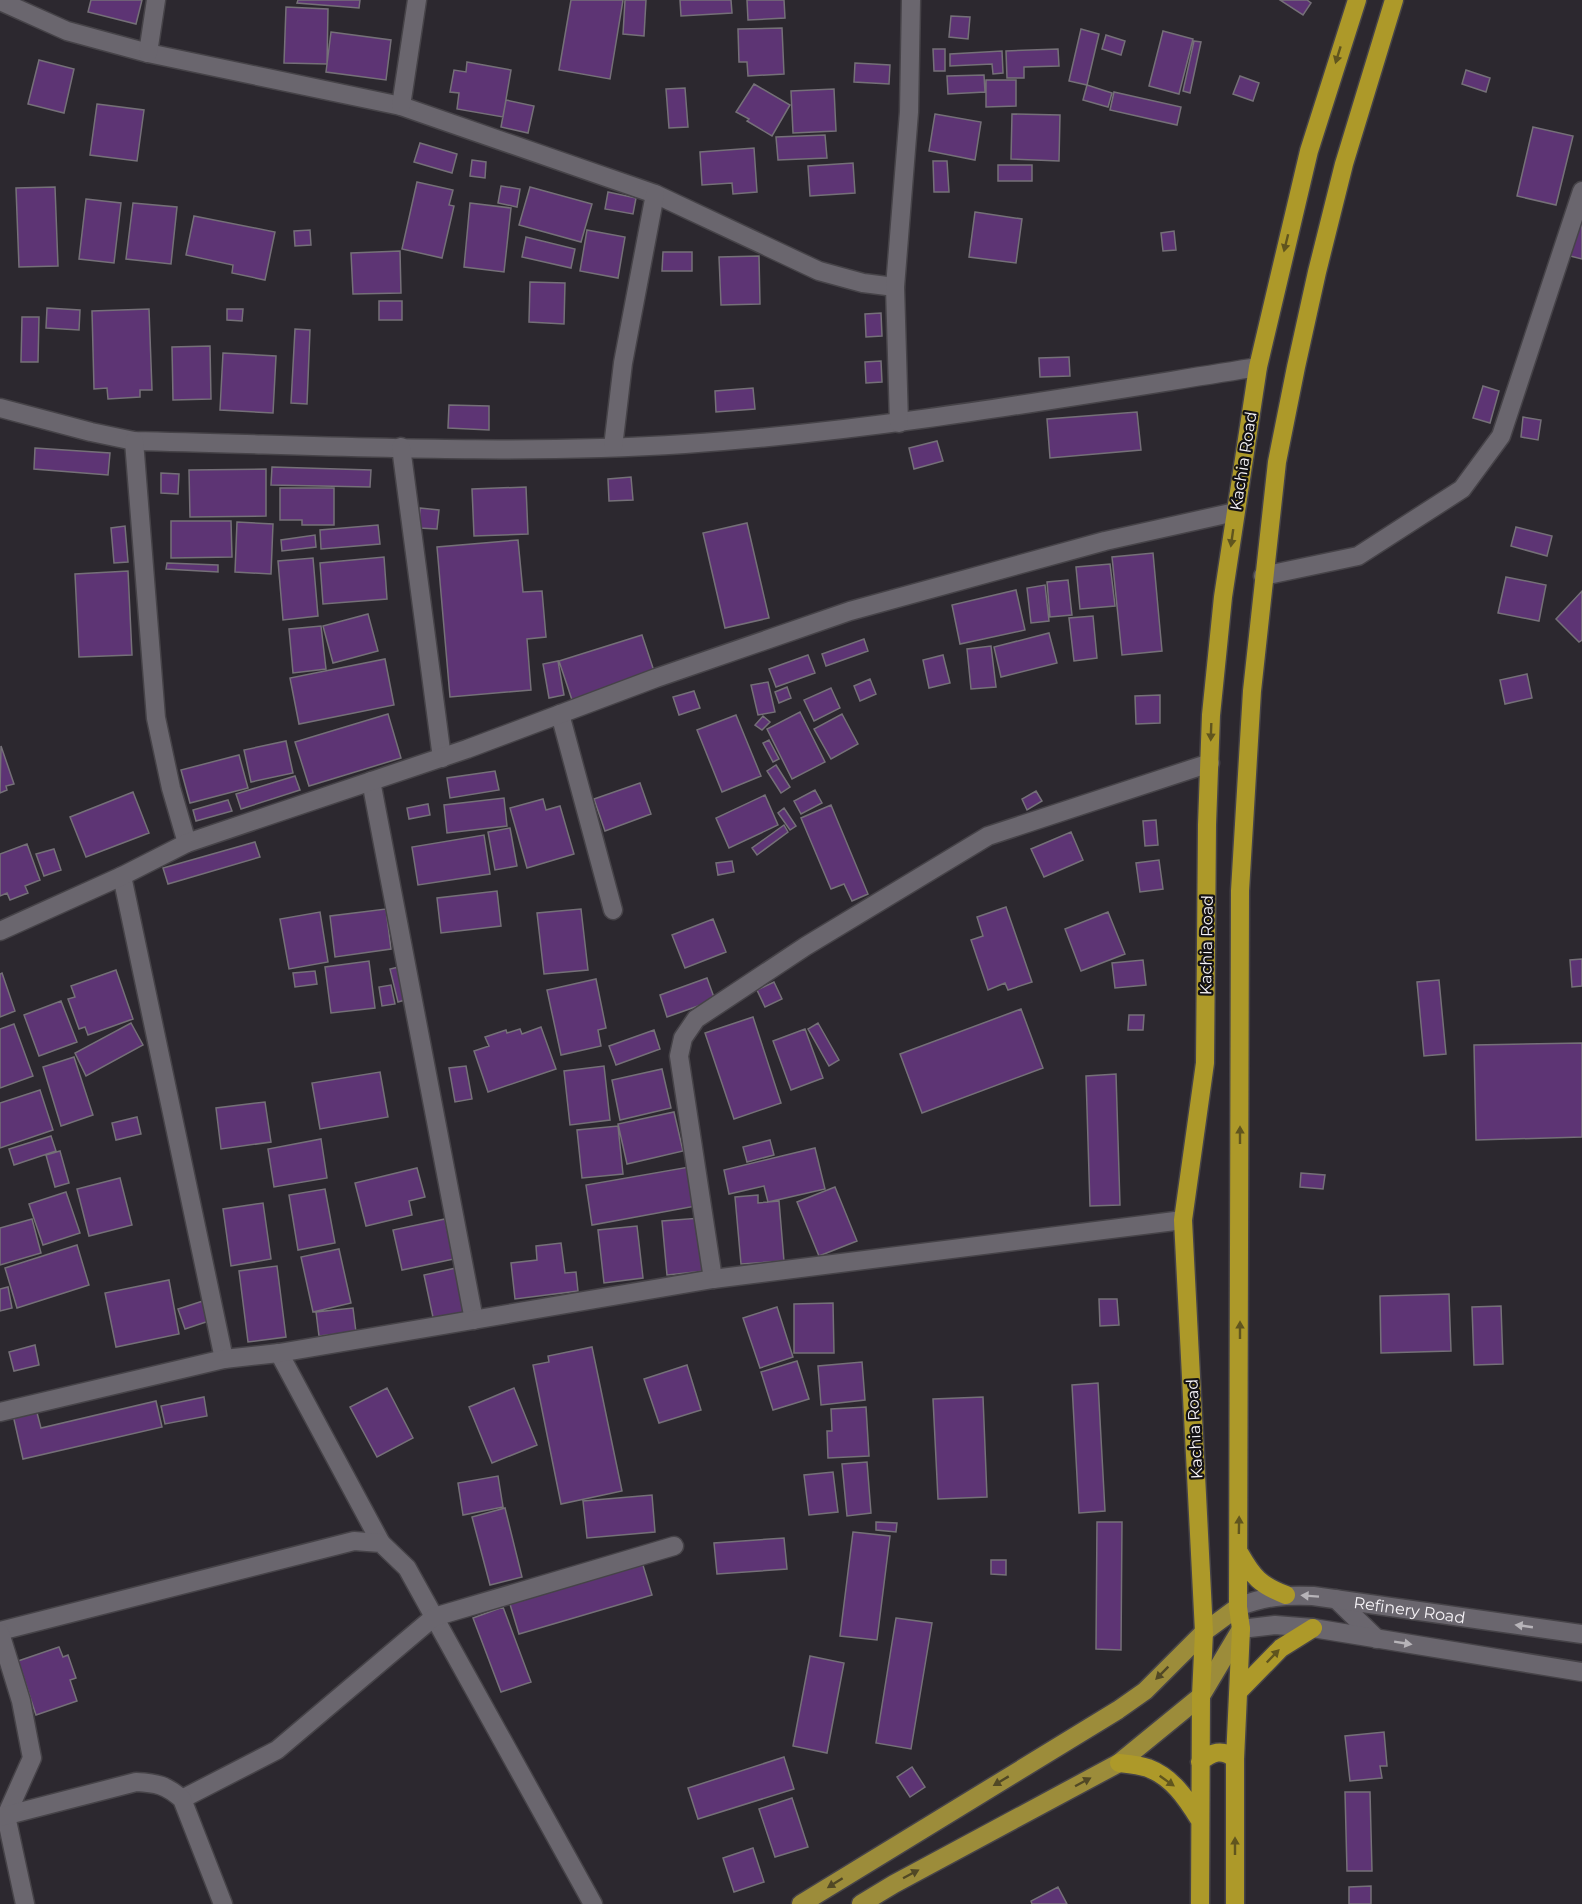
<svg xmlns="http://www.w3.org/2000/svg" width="1582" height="1904" font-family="Montserrat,sans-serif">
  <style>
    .building { fill: #5d3474; stroke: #757078; stroke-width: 1.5 }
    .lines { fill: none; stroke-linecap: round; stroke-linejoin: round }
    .minor-casing { stroke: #464348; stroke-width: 21 }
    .tertiary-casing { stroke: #464348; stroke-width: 21 }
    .primary-casing { stroke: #464348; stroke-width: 21 }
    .trunk-casing { stroke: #464348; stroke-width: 21 }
    .minor { stroke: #6a666e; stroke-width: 18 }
    .tertiary { stroke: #6a666e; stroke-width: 18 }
    .primary { stroke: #9c8c3a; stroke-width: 18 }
    .trunk { stroke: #ad9929; stroke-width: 18 }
    .oneway { fill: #60551e }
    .oneway2 { fill: #b7b4b9 }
    .oneway3 { fill: #514825 }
    .labels { text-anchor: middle; stroke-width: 4.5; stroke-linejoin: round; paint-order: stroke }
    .street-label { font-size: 16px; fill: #f6f3f7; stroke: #131114 }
  </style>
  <rect width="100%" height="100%" fill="#2c282f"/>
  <path class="building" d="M91,0H142L136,24L88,12Z
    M298,0H360L359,8L297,3Z
    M571,0H623L610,79L559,70Z
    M625,0H646L644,36L623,34Z
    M680,0H731L732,13L681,16Z
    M747,0H784L785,18L748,20Z
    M1280,0H1307L1311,3L1303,15Z
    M286,7L328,9L327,64L284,63Z
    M951,16L970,17L968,39L949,37Z
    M782,28L784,74L748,76L747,62H739L738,29Z
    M1081,29L1099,34L1087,85L1069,81Z
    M1163,31L1193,39L1179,94L1149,86Z
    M331,32L391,40L386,80L326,72Z
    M1106,35L1125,41L1121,55L1102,49Z
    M1194,41L1201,42L1190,93L1183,91Z
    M933,49H945V71H934Z
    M1058,49L1059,66L1024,67V78H1007L1006,51Z
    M1002,51L1003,73L993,74L992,64L950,66V54Z
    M39,60L74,69L64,113L28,104Z
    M467,62L511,70L503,117L457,109L459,93L450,92L454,70L466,72Z
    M855,63L890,65L889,84L854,82Z
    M1466,70L1490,78L1486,92L1462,84Z
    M984,75L985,92L948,94L947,76Z
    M1240,76L1259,83L1253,101L1233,94Z
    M986,80H1016V106L986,107Z
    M754,84L790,105L772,136L747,121L749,119L736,112Z
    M1087,85L1112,93L1108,107L1083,100Z
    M685,88L688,127L669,128L666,89Z
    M834,89L836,131L793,133L791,91Z
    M1114,92L1181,107L1177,125L1110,110Z
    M506,100L534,106L528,133L501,127Z
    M97,104L144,110L137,161L90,155Z
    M935,114L981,122L975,160L929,151Z
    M1012,114L1060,115L1059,161L1011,159Z
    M1533,127L1573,136L1556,205L1517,196Z
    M825,135L827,158L778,160L776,137Z
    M420,143L457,154L452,173L414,162Z
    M754,148L757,192L733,194L732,183L702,185L700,152Z
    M472,160L486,162L485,178L470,176Z
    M933,161H947L949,192H934Z
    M853,163L855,193L810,196L808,166Z
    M998,165H1032V181H998Z
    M417,182L453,190L449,205L454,206L442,258L402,249Z
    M501,186L520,189L517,207L498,203Z
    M55,187L58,266L19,267L16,188Z
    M530,187L592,204L581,242L519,225Z
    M608,192L636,198L633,214L605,209Z
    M86,199L121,203L114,263L79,259Z
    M133,203L177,207L171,264L126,259Z
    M470,203L511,208L504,272L464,267Z
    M975,212L1022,219L1016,263L969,257Z
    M194,216L275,232L265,280L232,273L233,265L186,255Z
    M1582,216V259L1570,256Z
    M310,230L311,245L295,246L294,231Z
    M587,230L625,237L618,278L580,271Z
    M1174,231L1176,250L1163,251L1161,233Z
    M526,237L575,249L571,268L522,257Z
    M400,251L401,293L353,294L351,253Z
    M663,252H692V271H662Z
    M759,256L760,304L721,305L719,257Z
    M530,282L565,283L564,324L529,322Z
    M379,301H402V320H379Z
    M47,308L80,310L79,330L46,328Z
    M149,309L152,390H140V397L108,399L107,388L94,389L92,311Z
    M227,309H243L242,321L227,320Z
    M881,313L882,336L866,337L865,314Z
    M22,317H39L38,362H21Z
    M295,329L310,330L307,404L291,403Z
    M210,346L211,399L173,400L172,347Z
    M223,353L276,356L273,413L220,410Z
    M1069,357L1070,376L1040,377L1039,358Z
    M881,361L882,382L866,383L865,362Z
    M1483,386L1499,391L1490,423L1473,418Z
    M753,388L755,409L716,412L715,391Z
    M449,405L489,406V430L448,428Z
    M1137,412L1141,450L1050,458L1047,419Z
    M1523,417L1541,420L1538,440L1521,437Z
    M937,441L943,461L914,469L909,448Z
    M35,448L110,453L108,475L34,469Z
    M272,467L371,470L370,487L271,485Z
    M266,469V516L190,517L189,470Z
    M161,473L179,474L178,494L161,493Z
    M631,477L633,500L609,501L608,479Z
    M526,487L528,534L474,536L472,489Z
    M280,488H334V525H302V520H280Z
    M420,508L439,510L437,529L419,528Z
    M171,521H231L232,557L171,558Z
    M237,522L273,524L271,574L235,572Z
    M747,523L769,618L725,628L703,533Z
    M378,525L380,544L321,549L320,530Z
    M125,526L128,562L114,563L111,528Z
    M1516,527L1552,536L1547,556L1511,546Z
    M315,535L316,547L282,551L281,540Z
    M518,540L523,592L542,591L546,637L527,639L531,690L450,697L437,547Z
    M1153,553L1162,651L1122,655L1112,557Z
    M384,557L387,599L323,604L320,563Z
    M313,558L318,616L283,620L278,561Z
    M167,563L218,565V572L166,569Z
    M1110,564L1115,606L1080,609L1076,567Z
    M128,571L132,655L79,657L75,574Z
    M1506,577L1546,585L1539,621L1498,613Z
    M1068,580L1072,615L1050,617L1047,582Z
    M1045,585L1049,621L1031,623L1027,588Z
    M1016,590L1025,630L960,644L952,605Z
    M1582,591V640L1579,642L1556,619Z
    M368,614L378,651L333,663L323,626Z
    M1093,616L1097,658L1074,661L1069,618Z
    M321,626L326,669L293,673L289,629Z
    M1049,633L1057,663L1001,677L994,647Z
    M642,635L655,674L572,700L559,661Z
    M864,639L868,651L826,666L822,654Z
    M991,646L996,687L971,689L967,649Z
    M808,655L815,673L776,687L769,669Z
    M943,655L950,683L929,688L923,660Z
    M385,659L394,705L299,724L290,678Z
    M558,661L564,695L549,698L543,664Z
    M1527,674L1532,698L1505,704L1500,680Z
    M870,679L876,694L860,701L854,686Z
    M768,682L775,712L758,715L751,685Z
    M787,687L791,698L779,703L775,692Z
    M831,688L840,708L814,721L804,700Z
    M694,691L700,708L679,715L673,697Z
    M1160,695V723L1136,724L1135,696Z
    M800,712L825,762L792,779L767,729Z
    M388,714L401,758L309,786L295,742Z
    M842,714L858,744L831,759L814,729Z
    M736,715L761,776L722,792L697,730Z
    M763,716L770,722L762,730L755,725Z
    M769,740L779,759L773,762L763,743Z
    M286,741L293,773L251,782L244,750Z
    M1,746L14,784L6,786L7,790L0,793Z
    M239,755L248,788L190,803L181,770Z
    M776,765L790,787L781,793L767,771Z
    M495,771L499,790L450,798L447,778Z
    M295,776L300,790L241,809L236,794Z
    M640,783L651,814L605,831L594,799Z
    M815,790L822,803L801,814L794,801Z
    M1036,791L1042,801L1027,810L1022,799Z
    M133,792L149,833L86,857L70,817Z
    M765,795L778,825L729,848L716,818Z
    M504,798L507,826L447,833L444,805Z
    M543,799L546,810L560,806L574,854L527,868L510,808Z
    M228,800L232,811L196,821L193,810Z
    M428,804L430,815L409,819L407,808Z
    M831,805L868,894L852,901L844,884L831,889L801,818Z
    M784,808L796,826L790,830L778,813Z
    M1156,820L1158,845L1145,846L1143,821Z
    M784,825L788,832L757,855L752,848Z
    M510,828L517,866L495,870L488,832Z
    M1071,832L1083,860L1044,877L1031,849Z
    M484,835L490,874L418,885L412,847Z
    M255,842L260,857L168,884L163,868Z
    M27,844L40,880L25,886L28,893L10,900L7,893L0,896V854Z
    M54,849L61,870L44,876L36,854Z
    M1159,860L1163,889L1140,892L1136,863Z
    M732,861L734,872L718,875L716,863Z
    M497,891L501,926L441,933L437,898Z
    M1006,907L1032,982L1008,990L1005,983L988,990L971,940L983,936L977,917Z
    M386,909L391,949L335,957L330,916Z
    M581,909L588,970L544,974L537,913Z
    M320,912L328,962L289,969L280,919Z
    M1108,912L1125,954L1081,971L1065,929Z
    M713,919L726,952L685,968L672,935Z
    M1582,959V986L1572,987L1570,960Z
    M1143,960L1146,985L1115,988L1112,963Z
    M369,961L375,1008L331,1013L325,967Z
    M403,966L412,998L398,1002L390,969Z
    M116,970L133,1019L88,1035L85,1027L79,1029L68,999L75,997L71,986Z
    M315,971L317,984L295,987L293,973Z
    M2,973L15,1011L0,1017V974Z
    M707,978L715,1000L667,1017L660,995Z
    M596,979L606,1028L598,1030L601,1046L561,1055L547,990Z
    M1439,980L1446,1054L1424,1056L1417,982Z
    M774,982L782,999L765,1007L757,990Z
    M391,985L395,1004L382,1006L379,987Z
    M61,1001L77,1042L39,1056L24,1015Z
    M1021,1009L1043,1068L922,1113L900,1054Z
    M1129,1015H1144L1143,1030H1128Z
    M753,1017L781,1103L734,1119L705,1033Z
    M131,1023L143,1045L86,1076L75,1053Z
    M818,1023L839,1060L829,1066L808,1029Z
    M14,1024L33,1076L0,1088V1029Z
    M541,1027L556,1069L488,1092L474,1051L489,1046L485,1037L506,1030L507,1033L520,1029L522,1034Z
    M805,1029L823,1078L791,1090L773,1041Z
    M654,1030L660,1049L616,1065L609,1046Z
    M1582,1043V1137L1476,1140L1474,1045Z
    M74,1057L93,1115L61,1126L43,1067Z
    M466,1066L472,1099L455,1102L449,1068Z
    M604,1066L610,1120L570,1125L564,1071Z
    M662,1069L671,1108L620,1120L612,1080Z
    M380,1072L388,1117L320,1129L312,1083Z
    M1116,1074L1120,1205L1090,1206L1086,1076Z
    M40,1090L53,1130L0,1148V1103Z
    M265,1102L271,1142L221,1149L216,1108Z
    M674,1112L683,1151L627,1164L618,1124Z
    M137,1117L141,1134L116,1140L112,1123Z
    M618,1126L623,1174L582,1178L577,1130Z
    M51,1136L56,1151L14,1165L9,1149Z
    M321,1139L327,1178L274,1187L268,1149Z
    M770,1140L774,1155L747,1162L743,1147Z
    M815,1148L825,1189L768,1202L764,1186L729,1194L724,1170Z
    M60,1151L69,1183L55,1187L46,1155Z
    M689,1167L696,1206L592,1225L586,1185Z
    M417,1168L425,1197L409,1201L412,1215L366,1226L355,1183Z
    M1301,1173L1325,1175L1323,1189L1300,1187Z
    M120,1178L132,1225L89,1236L77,1189Z
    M835,1187L857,1241L819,1256L797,1202Z
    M325,1189L335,1243L298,1250L289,1195Z
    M66,1192L80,1233L43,1245L29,1204Z
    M758,1195V1203L779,1201L784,1261L741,1264L735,1197Z
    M263,1203L271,1259L231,1266L223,1209Z
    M701,1218L705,1271L667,1275L662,1221Z
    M32,1219L41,1253L0,1265V1228Z
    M445,1219L454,1259L402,1270L393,1230Z
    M637,1226L643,1278L604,1283L598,1230Z
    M561,1243L565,1273L576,1272L578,1291L515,1299L511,1263L537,1260L536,1246Z
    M77,1245L89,1285L17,1308L5,1268Z
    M339,1249L351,1303L313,1312L301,1257Z
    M277,1266L286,1337L248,1342L239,1271Z
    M456,1268L466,1315L434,1322L424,1275Z
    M169,1280L179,1334L116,1347L105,1293Z
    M8,1287L12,1308L0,1311V1289Z
    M1449,1294L1451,1351L1381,1353L1380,1296Z
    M1099,1299H1117L1119,1325L1100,1326Z
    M206,1300L212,1320L185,1329L178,1309Z
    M833,1303L834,1353H794V1304Z
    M1501,1306L1503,1364L1474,1365L1472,1307Z
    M777,1307L793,1357L760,1368L743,1318Z
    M353,1308L356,1332L319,1336L316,1312Z
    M35,1345L39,1365L14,1371L9,1352Z
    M592,1347L622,1491L561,1504L533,1365L549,1362L548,1356Z
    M797,1361L809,1399L773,1410L761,1372Z
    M862,1362L865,1400L821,1405L818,1366Z
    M687,1365L701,1410L659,1423L644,1379Z
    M1098,1383L1105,1511L1079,1513L1072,1385Z
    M387,1388L413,1438L377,1457L350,1407Z
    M514,1388L537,1445L492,1463L469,1407Z
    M204,1397L207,1416L165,1424L161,1406Z
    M983,1397L987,1497L938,1499L933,1399Z
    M156,1401L162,1427L23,1459L13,1415L36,1409L41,1428Z
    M866,1407L869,1456L828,1458L827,1431H832L831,1409Z
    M867,1462L871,1513L847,1516L842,1464Z
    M833,1472L838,1512L809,1515L804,1475Z
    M498,1476L503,1507L463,1515L458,1483Z
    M652,1495L655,1532L587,1538L583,1501Z
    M505,1508L522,1577L490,1585L472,1517Z
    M876,1522L897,1523L896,1532L876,1530Z
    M1097,1522H1122L1121,1650L1096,1649Z
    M853,1532L890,1536L877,1640L840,1636Z
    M784,1538L787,1569L717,1574L714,1543Z
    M991,1560H1006V1575L991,1574Z
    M642,1562L652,1595L519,1634L509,1601Z
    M503,1607L531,1682L501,1692L473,1618Z
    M896,1618L932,1623L911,1749L876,1743Z
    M59,1647L63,1657L68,1655L76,1678L70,1680L77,1701L36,1715L18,1661Z
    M810,1656L844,1663L827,1753L793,1746Z
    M1384,1732L1387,1766H1380L1382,1778L1350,1781L1345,1736Z
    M784,1757L794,1789L698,1819L688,1788Z
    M912,1767L925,1787L910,1797L897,1777Z
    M1345,1792H1370L1372,1871H1347Z
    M792,1798L808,1847L775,1857L759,1809Z
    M753,1848L764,1882L734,1892L723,1858Z
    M1371,1886V1904H1349V1887Z
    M1058,1887L1067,1904H1032L1031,1901Z"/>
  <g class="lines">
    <defs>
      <g id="minor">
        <path d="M0,1L67,31L148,53L401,106L655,194L819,271L863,283L895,287"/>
        <path d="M148,53L156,0"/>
        <path d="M401,106L417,0"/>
        <path d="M0,408L91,432L134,441C318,445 502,456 685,444C877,431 1068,397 1258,367"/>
        <path d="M899,423L895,287L909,112L911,0"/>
        <path d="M134,441L156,718L171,788L187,843"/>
        <path d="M401,447L442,758"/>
        <path d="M613,447L623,363L655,194"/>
        <path d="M1263,576L1358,556L1462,489L1501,436L1582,191"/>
        <path d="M560,714L613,910"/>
        <path d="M371,781L474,1320"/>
        <path d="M122,876L224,1359"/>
        <path d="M0,931L122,876L187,843L467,749L656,678L850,611L1105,541L1235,512"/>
        <path d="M713,1279L679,1056L683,1038L696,1019L806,946L988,836L1210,763"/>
        <path d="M279,1353L381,1543"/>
        <path d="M0,1412L224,1359L279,1353L713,1279L1183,1220"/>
        <path d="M1336,1599L1377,1639"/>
        <path id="s1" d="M1238,1607C1265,1596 1285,1595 1313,1596L1582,1634"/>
        <path d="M1241,1629L1275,1625L1313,1628L1582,1672"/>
        <path d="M0,1631L354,1541L381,1543L407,1568L593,1904"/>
        <path d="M0,1633L21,1701L32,1758L6,1816L25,1904"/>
        <path d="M182,1799L277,1750L434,1617L674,1546"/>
      </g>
      <path id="tertiary" d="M0,1817L136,1782C157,1783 166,1785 182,1799L223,1904"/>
      <path id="primary" d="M801,1904L1118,1710L1145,1691L1204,1632L1238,1607
        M861,1904L894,1884L1119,1763L1201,1696L1241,1629"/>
      <path id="trunk" d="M1240,1554C1253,1577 1260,1585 1286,1595
        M1239,1691L1281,1648L1313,1628
        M1200,1762C1212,1752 1222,1748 1235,1759
        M1119,1763C1128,1764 1139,1765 1148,1768C1172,1777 1186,1798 1199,1819
        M1200,1904L1201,1696L1204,1632L1183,1220L1205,1063L1207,825L1211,715L1223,597L1258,367L1309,151L1357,0
        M1235,1904V1759L1241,1629L1238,1607L1240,891L1252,691L1277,462L1296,367L1317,272L1344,164L1394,0"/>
    </defs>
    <use href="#minor" class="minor-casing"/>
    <use href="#tertiary" class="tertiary-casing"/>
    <use href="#primary" class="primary-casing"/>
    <use href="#trunk" class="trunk-casing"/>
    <use href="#minor" class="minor"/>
    <use href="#tertiary" class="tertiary"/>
    <use href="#primary" class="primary"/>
    <use href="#trunk" class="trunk"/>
  </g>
  <defs><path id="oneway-solid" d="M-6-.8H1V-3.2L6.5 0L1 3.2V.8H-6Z" transform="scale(1.5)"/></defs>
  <g class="oneway">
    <use href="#oneway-solid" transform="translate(1338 55) rotate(107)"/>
    <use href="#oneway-solid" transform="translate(1286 243) rotate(104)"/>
    <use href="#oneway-solid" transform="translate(1232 538) rotate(98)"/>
    <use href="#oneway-solid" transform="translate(1211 732) rotate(92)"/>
    <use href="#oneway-solid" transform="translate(1240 1135) rotate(-90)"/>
    <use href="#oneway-solid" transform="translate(1240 1330) rotate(-90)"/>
    <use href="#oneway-solid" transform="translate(1239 1525) rotate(-89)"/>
    <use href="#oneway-solid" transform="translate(1273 1656) rotate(-46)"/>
    <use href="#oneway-solid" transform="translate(1167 1781) rotate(35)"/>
    <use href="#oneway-solid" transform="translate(1235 1846) rotate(-90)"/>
  </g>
  <g class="oneway2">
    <use href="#oneway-solid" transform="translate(1310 1596) rotate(-176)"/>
    <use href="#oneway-solid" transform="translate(1524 1626) rotate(-172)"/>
    <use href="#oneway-solid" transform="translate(1403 1643) rotate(9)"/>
  </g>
  <g class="oneway3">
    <use href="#oneway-solid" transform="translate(1162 1673) rotate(135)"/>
    <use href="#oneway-solid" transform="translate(1001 1781) rotate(149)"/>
    <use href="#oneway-solid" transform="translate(1083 1782) rotate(-28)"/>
    <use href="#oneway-solid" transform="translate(911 1874) rotate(-28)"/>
    <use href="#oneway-solid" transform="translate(835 1883) rotate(148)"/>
  </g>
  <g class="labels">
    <g class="street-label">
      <text transform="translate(1243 461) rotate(-81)" y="6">Kachia Road</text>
      <text transform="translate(1206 945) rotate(-89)" y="6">Kachia Road</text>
      <text transform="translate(1194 1429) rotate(-93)" y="6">Kachia Road</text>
      <text dy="6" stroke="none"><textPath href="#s1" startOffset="174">Refinery Road</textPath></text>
    </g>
  </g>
</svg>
